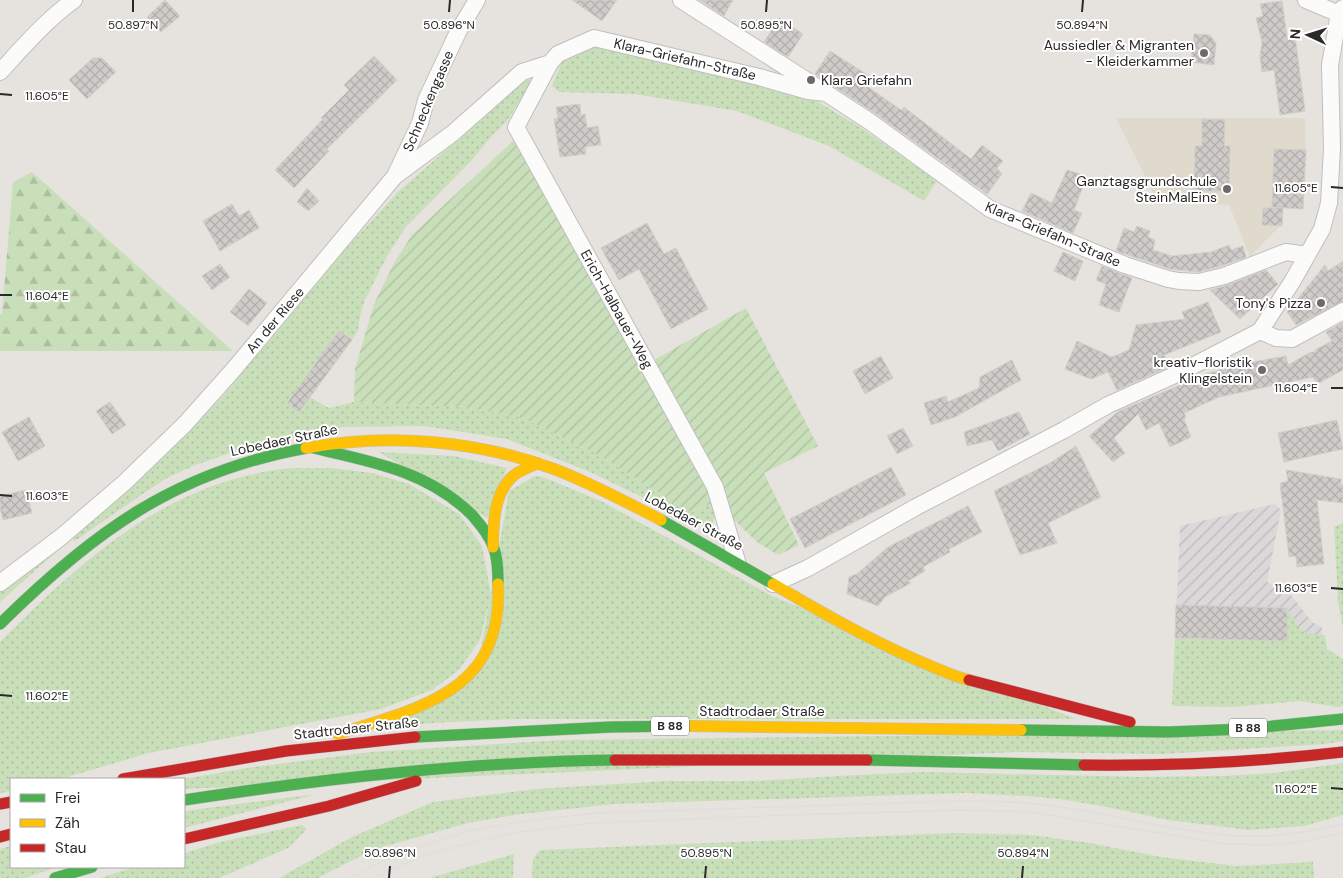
<svg xmlns="http://www.w3.org/2000/svg" width="1343" height="878" font-family="'DM Sans',sans-serif">
  <style>
    .industrial { fill: url(#industrial-furrows) }
    .education { fill: #e0dacd }
    .grass { fill: url(#grass-dots) }
    .forest { fill: url(#forest-firs) }
    .garden { fill: url(#garden-furrows) }
    .building { fill: url(#building-cross-hatch); stroke: #d1cfca }
    .lines { fill: none; stroke-linecap: round; stroke-linejoin: round }
    .street-casing { stroke: #c0bfbf; stroke-width: 18 }
    .fast-casing { stroke: #c0bfbf; stroke-width: 12 }
    .slow-casing { stroke: #c0bfbf; stroke-width: 12 }
    .jam-casing { stroke: #c0bfbf; stroke-width: 12 }
    .street { stroke: #fbfbfa; stroke-width: 16 }
    .fast { stroke: #4caf50; stroke-width: 11 }
    .slow { stroke: #ffc107; stroke-width: 11 }
    .jam { stroke: #c62828; stroke-width: 11 }
    .tram { stroke: #ddddde; stroke-width: 1 }
    .ticks { fill: none; stroke: #292929; stroke-width: 2 }
    .poi-dot { fill: #6b6a68; stroke: #fff; stroke-width: 2 }
    .labels { text-anchor: middle; stroke-width: 4; stroke-linejoin: round; paint-order: stroke }
    .shield { fill: #fff; stroke: #696969; stroke-width: 1 }
    .shield-label { font-size: 12px; font-weight: bold; fill: #292929 }
    .poi-label { font-size: 14px; fill: #292929; stroke: #fff; text-anchor: end }
    .street-label { font-size: 14px; fill: #292929; stroke: #fff }
    .ticks-label { font-size: 12px; text-anchor: middle; fill: #292929; stroke: #fff; stroke-width: 4; stroke-linejoin: round; paint-order: stroke }
  </style>
  <defs>
    <pattern id="industrial-furrows" width="10" height="10" patternUnits="userSpaceOnUse" patternTransform="scale(1.25)"><rect width="10" height="10" fill="#dbd8da"/><path d="M-1 1l2-2M0 10L10 0M9 11l2-2" fill="none" stroke="#bcb9bb"/></pattern>
    <pattern id="grass-dots" width="8" height="8" patternUnits="userSpaceOnUse" patternTransform="scale(1.25)"><rect width="8" height="8" fill="#c9dfba"/><path d="M2 2h.1M6 6h.1" fill="none" stroke="#adbfa0" stroke-width="1.8" stroke-linecap="round"/></pattern>
    <pattern id="forest-firs" width="22" height="20" patternUnits="userSpaceOnUse" patternTransform="scale(1.25)"><rect width="22" height="20" fill="#c9dfba"/><path d="M5 1l3.5 6h-7zM16 11l3.5 6h-7z" fill="#adbfa0"/></pattern>
    <pattern id="garden-furrows" width="10" height="10" patternUnits="userSpaceOnUse" patternTransform="scale(1.25)"><rect width="10" height="10" fill="#c9dfba"/><path d="M-1 1l2-2M0 10L10 0M9 11l2-2" fill="none" stroke="#adbfa0"/></pattern>
    <pattern id="building-cross-hatch" width="8" height="8" patternUnits="userSpaceOnUse" patternTransform="scale(1.25)"><rect width="8" height="8" fill="#cecbc8"/><path d="M0 0l8 8M0 8l8-8" fill="none" stroke="#b1aeac"/></pattern>
  </defs>
  <rect width="100%" height="100%" fill="#e6e3de"/>
  <path class="industrial" d="M1275,504L1281,510L1267,582L1288,591L1312,622L1322,627L1320,659L1173,690L1180,526Z"/>
  <path class="education" d="M1116,118H1305L1306,150L1303,209L1283,208L1282,225L1280,226L1250,257L1229,205L1210,204V198L1159,205Z"/>
  <path class="grass" d="M592,45L810,97L860,127L937,181L924,201L829,146L737,111L635,94L559,92L552,86L560,66L568,52Z
    M530,79L531,83L507,121L489,139L472,160L405,228L386,258L365,300L360,316L358,330L352,340L339,331L287,403L299,412L310,397L329,408L354,402L464,407L523,418L597,454L691,513L716,501L717,510L713,522L708,525H695L684,521L650,501L590,472L507,439L425,426L343,427L238,450L193,466L167,478L141,495L75,541L72,537L189,431L223,396L343,252L398,192L526,80Z
    M379,452L454,456L507,468L487,518Z
    M292,468H331L372,473L409,484L459,514L482,546L491,595L480,640L459,670L432,690L381,709L149,753L61,779H11V791L0,793V642C83,559 170,479 292,468Z
    M535,476L543,477L603,502L772,596L1076,719H518L432,723L378,729L476,677L509,491Z
    M1343,523V628L1338,602L1334,527Z
    M55,548L57,551L0,602V591Z
    M1287,608C1302,629 1295,634 1325,635L1327,649L1343,659V706L1336,707L1300,701L1232,707L1172,706L1175,638L1286,641Z
    M1343,730V741L1325,744L1163,754L1018,752L184,789V779L247,768L371,752L561,740Z
    M1343,763V815L1304,826L1249,830L1168,820L1107,807L1060,799L1025,796L966,793L615,804L521,814L468,823L372,850L318,878H279L352,837L433,802L535,789L666,781H755L856,775L925,772L1143,777L1223,776L1274,773Z
    M317,794L184,828V811Z
    M302,825L307,829L288,848L219,878H100L135,867H184V853L220,842Z
    M954,833L1032,835L1090,843L1161,857L1237,866L1313,862L1314,878H532L533,859L540,850Z
    M11,846V867H57L25,878H0V849Z
    M514,854L513,878H429Z"/>
  <path class="forest" d="M32,172L233,351H0V314H2L13,182Z"/>
  <path class="garden" d="M515,139L716,501L691,513L597,454L523,418L464,407L354,402L355,369L374,304L394,263L412,235Z
    M746,308L818,446L764,473L799,545L778,555L757,542L734,520L720,485L654,360Z"/>
  <path class="building" d="M165,0L180,16L161,32L147,17Z
    M572,0H617L602,21Z
    M700,0H733L724,16Z
    M1282,1L1287,37L1295,36L1305,111L1280,115L1274,70L1262,72L1260,56L1262,42L1256,18L1263,16L1260,4Z
    M779,18L803,34L788,57L764,42Z
    M1194,34L1210,35L1216,43L1214,65L1191,62Z
    M830,51L874,79L868,87L901,110L904,107L971,159L982,145L1003,161L997,168L1002,174L987,194L875,113L815,74Z
    M374,56L397,80L327,149L329,151L294,188L275,170L323,119L321,118L349,90L344,85Z
    M93,58H102L116,72L87,99L69,80Z
    M580,104L581,115L585,114L587,128L598,126L601,145L585,147L586,154L560,157L554,119L558,118L556,107Z
    M1202,119L1225,120L1224,146H1230L1229,191H1194L1195,146H1202Z
    M1274,149L1306,150L1303,209L1272,207Z
    M1067,170L1087,176L1074,210L1082,213L1073,233L1022,211L1031,193L1052,203Z
    M307,188L319,201L308,211L297,202Z
    M232,204L239,216L249,210L259,228L220,251L203,221Z
    M1263,208H1283L1282,226L1262,225Z
    M647,223L664,254L676,248L708,309L671,329L639,269L619,280L601,248Z
    M1137,226L1150,231L1148,237L1155,240L1153,250L1172,256L1211,252L1229,245L1231,250L1243,246L1246,257L1221,266L1198,272L1170,269L1116,251L1124,228L1134,232Z
    M1063,252L1083,261L1075,281L1054,271Z
    M1343,261V301L1296,325L1287,312L1325,265L1328,271Z
    M220,264L230,277L212,290L202,276Z
    M1102,266L1132,278L1119,312L1099,305L1106,284L1096,280Z
    M1266,270L1278,284L1240,319L1210,290L1228,285Z
    M249,289L267,303L248,326L230,312Z
    M1208,302L1221,332L1164,355L1170,366L1117,390L1108,372L1091,379L1065,369L1077,341L1112,357L1129,350L1136,325L1185,319L1182,312Z
    M1343,322V370L1317,384L1313,377L1219,397L1184,413L1186,417L1184,419L1191,437L1170,447L1159,423L1146,430L1138,414L1114,438L1125,453L1113,462L1089,436L1119,411L1208,373L1247,363L1286,356L1288,365L1311,352H1316L1315,350L1332,341L1326,332Z
    M339,331L352,340L299,412L287,403Z
    M881,356L893,378L865,394L853,371Z
    M1012,360L1021,380L955,417L931,425L924,403L946,396L948,402L979,388L980,377Z
    M110,402L126,425L112,434L96,411Z
    M1019,412L1030,434L998,451L992,440L967,446L964,432Z
    M29,417L45,446L18,461L2,432Z
    M1337,420L1343,449L1284,462L1278,433Z
    M903,428L913,446L897,454L887,436Z
    M1076,446L1101,497L1048,523L1057,543L1020,555L994,491L1050,463Z
    M891,467L906,495L805,548L790,519Z
    M1286,470L1341,479V484L1343,485V503L1317,500L1324,564L1297,567L1296,556L1289,557L1280,483L1288,481Z
    M26,490L32,513L3,520L0,508V496Z
    M968,506L982,532L949,549L950,552L923,567L925,571L908,581L911,583L885,597L878,606L847,594L849,577L857,574L888,547Z
    M1176,605L1287,608V641L1175,638Z"/>
  <g class="lines">
    <defs>
      <path id="street" d="M681,0L820,89
        M1306,0L1339,14
        M0,72C23,47 46,20 74,0
        M396,174L420,123L426,100L458,32L477,0
        M1260,331L1292,282L1322,229L1329,203L1332,148L1330,65L1339,14L1343,8
        M1260,331L1276,338L1292,339L1343,311
        M737,561L715,487L516,127L550,63L558,54L594,38L759,77L808,91L826,93L869,121L990,209L1125,265L1168,279L1179,281L1199,282L1224,276L1286,252L1307,255
        M0,583L61,537L124,483L185,424L234,369L395,176L453,133L522,72L550,63
        M773,584L808,568L916,507L1064,430L1108,405L1179,373L1260,331"/>
      <path id="fast" d="M309,447C369,461 427,470 472,515C480,524 489,535 493,546C498,558 498,572 498,584
        M661,520L773,584
        M0,624C93,532 175,472 306,448
        M1021,730L1169,732L1244,729L1343,719
        M415,737L611,727L688,726
        M867,760L1084,765
        M184,800C329,778 469,762 615,760
        M55,878L92,867"/>
      <path id="slow" d="M306,448C388,433 475,440 554,469C591,483 626,502 661,520
        M493,547C493,524 494,493 513,476C520,470 530,467 538,463
        M773,584C821,612 868,639 919,661C936,668 952,676 969,680
        M688,726L1021,730
        M338,734C421,707 504,692 498,584"/>
      <path id="jam" d="M969,680L1130,722
        M615,760H867
        M1084,765C1171,766 1257,762 1343,752
        M123,779L286,751L415,737
        M0,804L11,802
        M0,837L11,834
        M184,839L329,806L416,781"/>
    </defs>
    <use href="#street" class="street-casing"/>
    <use href="#fast" class="fast-casing"/>
    <use href="#slow" class="slow-casing"/>
    <use href="#jam" class="jam-casing"/>
    <use href="#street" class="street"/>
    <use href="#fast" class="fast"/>
    <use href="#slow" class="slow"/>
    <use href="#jam" class="jam"/>
    <path class="tram" d="M352,878L373,866L424,845L472,830L520,822L595,813L959,801C993,801 1027,802 1061,807C1116,815 1171,830 1226,835C1265,839 1306,833 1343,824
      M373,878L422,856L470,843L518,832L593,823L788,815L965,810L1030,812L1226,844L1271,845L1300,842L1343,833"/>
  </g>
  <path class="ticks" d="M133,12V0M449,12L450,0M766,12L767,0M1082,12L1083,0M0,94L12,95M1331,187L1343,188M0,295H12M1331,388H1343M0,495L12,496M1331,588L1343,589M0,695L12,696M1331,788L1343,789M389,878L390,866M705,878L706,866M1022,878L1023,866"/>
  <g class="poi-dot">
    <circle cx="1204" cy="53" r="5"/>
    <circle cx="811" cy="80" r="5"/>
    <circle cx="1227" cy="189" r="5"/>
    <circle cx="1321" cy="303" r="5"/>
    <circle cx="1262" cy="370" r="5"/>
  </g>
  <g class="labels">
    <g class="shield">
      <rect x="651" y="716.5" width="38" height="19" rx="4"/>
      <rect x="1229" y="718.5" width="38" height="19" rx="4"/>
    </g>
    <g class="shield-label">
      <text x="670" y="730">B 88</text>
      <text x="1248" y="732">B 88</text>
    </g>
    <g class="poi-label">
      <text x="1194" y="50">Aussiedler &amp; Migranten<tspan x="1194" dy="16">- Kleiderkammer</tspan></text>
      <text x="821" y="85" text-anchor="start">Klara Griefahn</text>
      <text x="1217" y="186">Ganztagsgrundschule<tspan x="1217" dy="16">SteinMalEins</tspan></text>
      <text x="1311" y="308">Tony's Pizza</text>
      <text x="1252" y="367">kreativ-floristik<tspan x="1252" dy="16">Klingelstein</tspan></text>
    </g>
    <g class="street-label">
      <text transform="translate(685 59) rotate(13)" y="5">Klara-Griefahn-Straße</text>
      <text transform="translate(428 101) rotate(-67)" y="5">Schneckengasse</text>
      <text transform="translate(1053 234) rotate(23)" y="5">Klara-Griefahn-Straße</text>
      <text transform="translate(617 309) rotate(61)" y="5">Erich-Halbauer-Weg</text>
      <text transform="translate(275 320) rotate(-50)" y="5">An der Riese</text>
      <text transform="translate(284 440) rotate(-12)" y="5">Lobedaer Straße</text>
      <text transform="translate(694 521) rotate(28)" y="5">Lobedaer Straße</text>
      <text x="762" y="716">Stadtrodaer Straße</text>
      <text transform="translate(356 728) rotate(-6)" y="5">Stadtrodaer Straße</text>
    </g>
  </g>
  <g class="ticks-label">
    <text x="133" y="29">50.897°N</text>
    <text x="449" y="29">50.896°N</text>
    <text x="766" y="29">50.895°N</text>
    <text x="1082" y="29">50.894°N</text>
    <text x="47" y="100">11.605°E</text>
    <text x="1296" y="192">11.605°E</text>
    <text x="47" y="300">11.604°E</text>
    <text x="1296" y="392">11.604°E</text>
    <text x="47" y="500">11.603°E</text>
    <text x="1296" y="592">11.603°E</text>
    <text x="47" y="700">11.602°E</text>
    <text x="1296" y="793">11.602°E</text>
    <text x="390" y="857">50.896°N</text>
    <text x="706" y="857">50.895°N</text>
    <text x="1023" y="857">50.894°N</text>
  </g>
  <rect x="10" y="778" width="175" height="90" fill="#ffffff" stroke="#a9a9a9"/>
  <rect x="20" y="794" width="25" height="8" fill="#4caf50" stroke="#a9a9a9"/>
  <text x="55" y="803" font-size="15" fill="#292929">Frei</text>
  <rect x="20" y="819" width="25" height="8" fill="#ffc107" stroke="#a9a9a9"/>
  <text x="55" y="828" font-size="15" fill="#292929">Zäh</text>
  <rect x="20" y="844" width="25" height="8" fill="#c62828" stroke="#a9a9a9"/>
  <text x="55" y="853" font-size="15" fill="#292929">Stau</text>
  <g transform="translate(1308 35) rotate(274)" stroke="#ffffff" stroke-width="4" paint-order="stroke">
  <path d="M0-4L9 19L0 12L-9 19Z" fill="#292929"/>
  <text y="-8" font-size="14" font-weight="bold" text-anchor="middle" fill="#292929">N</text>
  </g>
</svg>
